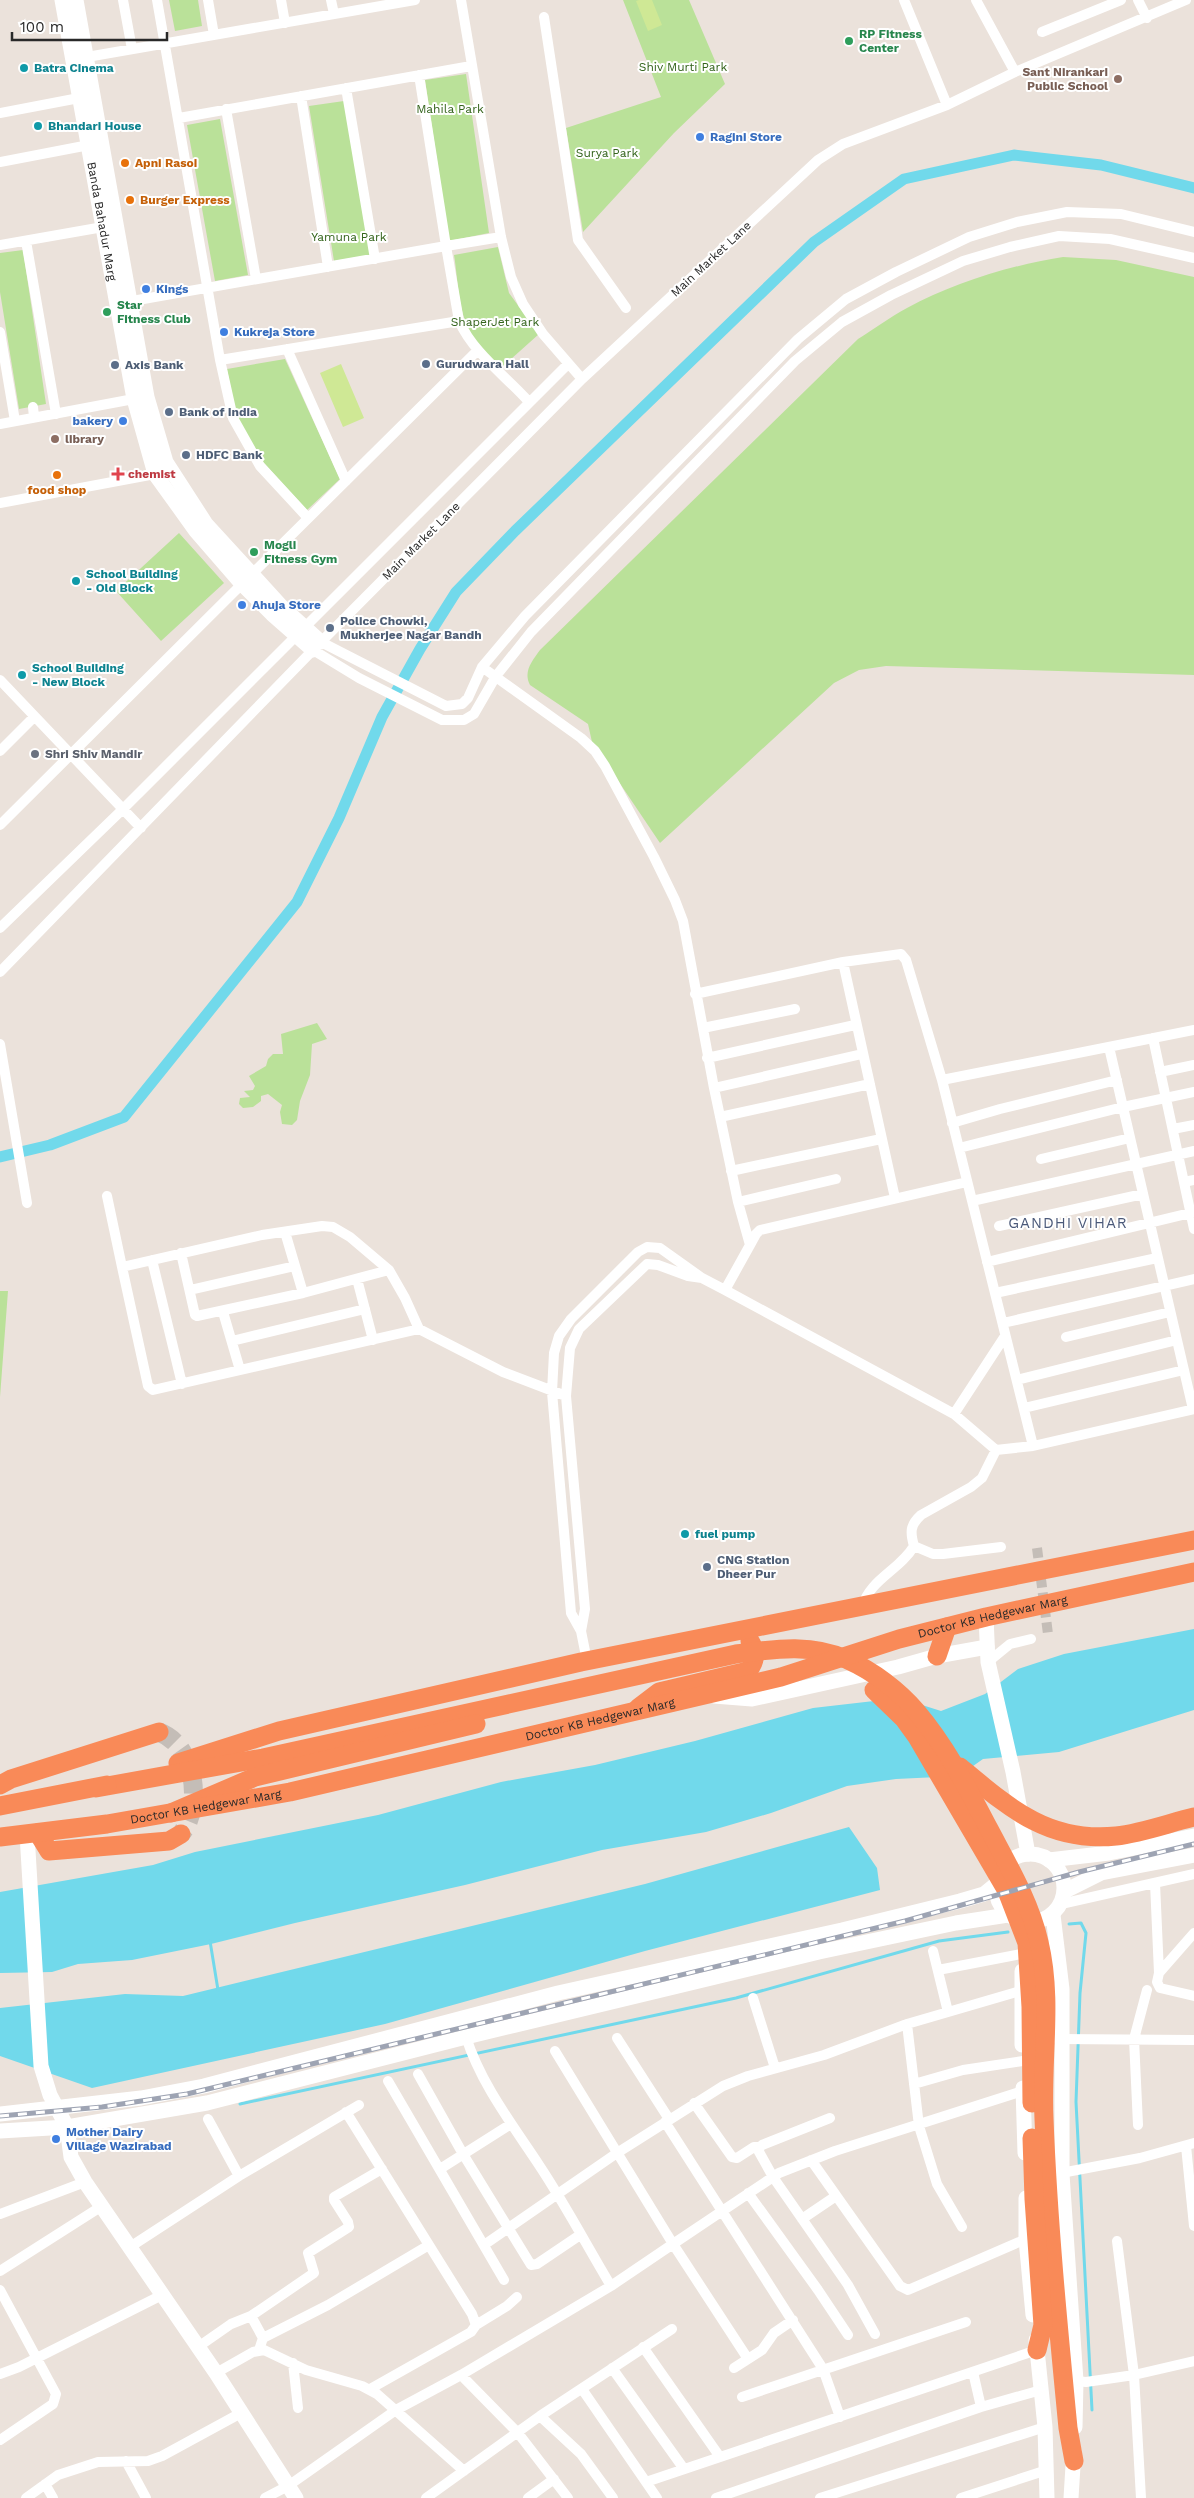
<svg xmlns="http://www.w3.org/2000/svg" width="1194" height="2498" font-family="'Work Sans',sans-serif">
  <style>
    .green { fill: #bae199 }
    .pitch { fill: #cfe895 }
    .water { fill: #71d9eb }
    .lines { fill: none; stroke-linecap: round; stroke-linejoin: round }
    .stream { stroke: #71d9eb; stroke-width: 3 }
    .canal { stroke: #71d9eb; stroke-width: 11 }
    .street-tunnel { stroke: #c4bdb7; stroke-width: 10; stroke-dasharray: 10 5; stroke-linecap: butt }
    .highway-tunnel { stroke: #c4bdb7; stroke-width: 19; stroke-dasharray: 19 9; stroke-linecap: butt }
    .street { stroke: #fff; stroke-width: 10 }
    .secondary { stroke: #fff; stroke-width: 15 }
    .highway { stroke: #f98a58; stroke-width: 19 }
    .rail-casing { stroke: #9ea4b3; stroke-width: 5 }
    .rail { stroke: #fff; stroke-width: 3; stroke-dasharray: 9; stroke-linecap: butt }
    .leisure-dot { fill: #2e9e5b; stroke: #fff; stroke-width: 2 }
    .culture-dot { fill: #0f9aa8; stroke: #fff; stroke-width: 2 }
    .education-dot { fill: #8d6e63; stroke: #fff; stroke-width: 2 }
    .shop-dot { fill: #3f7fe0; stroke: #fff; stroke-width: 2 }
    .food-dot { fill: #e8710a; stroke: #fff; stroke-width: 2 }
    .service-dot { fill: #5c6f8a; stroke: #fff; stroke-width: 2 }
    .health-dot { fill: #e0444e; stroke: #fff; stroke-width: 2 }
    .worship-dot { fill: #6b7280; stroke: #fff; stroke-width: 2 }
    .labels { text-anchor: middle; stroke-width: 4; stroke-linejoin: round; paint-order: stroke }
    .leisure-label { font-size: 12px; font-weight: bold; fill: #27864d; stroke: #fff; text-anchor: start }
    .park-label { font-size: 12px; fill: #34641c; stroke: #fff }
    .culture-label { font-size: 12px; font-weight: bold; fill: #0d838f; stroke: #fff; text-anchor: start }
    .education-label { font-size: 12px; font-weight: bold; fill: #785e54; stroke: #fff; text-anchor: end }
    .shop-label { font-size: 12px; font-weight: bold; fill: #366cbe; stroke: #fff; text-anchor: start }
    .food-label { font-size: 12px; font-weight: bold; fill: #c56008; stroke: #fff; text-anchor: start }
    .street-label { font-size: 12px; fill: #292929; stroke: #fff }
    .service-label { font-size: 12px; font-weight: bold; fill: #4e5e75; stroke: #fff; text-anchor: start }
    .health-label { font-size: 12px; font-weight: bold; fill: #be3a42; stroke: #fff; text-anchor: start }
    .worship-label { font-size: 12px; font-weight: bold; fill: #5b616d; stroke: #fff; text-anchor: start }
    .quarter-label { font-size: 15px; letter-spacing: 1px; fill: #4b5979; stroke: #fff }
  </style>
  <rect width="100%" height="100%" fill="#ebe2db"/>
  <path class="green" d="M169,0H198L202,26L175,31Z
    M623,0H689L725,84L674,133L583,232L566,128L661,97Z
    M466,74L489,233L449,241L425,80Z
    M344,101L370,255L334,261L309,106Z
    M220,119L248,275L215,281L187,125Z
    M498,247L509,293L539,334L501,368C490,357 477,346 470,332C458,310 458,279 454,255Z
    M23,250L46,404L19,409L0,292V253Z
    M1063,257L1116,260L1194,277V675L886,666L859,670L834,683L660,843L592,742L588,724L530,685C523,672 532,661 540,650L858,339C874,329 890,317 907,308C954,283 1011,265 1063,257Z
    M285,359L340,479L307,510L262,461L236,416L227,369Z
    M179,533L224,583L161,641L116,591Z
    M317,1023L327,1039L312,1044L310,1075L300,1101L297,1120L292,1125L282,1124L280,1112L282,1105L268,1094L261,1096V1101L253,1107L243,1108L239,1104L240,1098L250,1097L244,1091L253,1090L255,1086L249,1076L266,1066L268,1059L273,1054H283L281,1034Z
    M0,1291H8L0,1397Z"/>
  <path class="pitch" d="M639,0H652L662,25L648,31L636,1Z
    M341,364L364,418L343,427L320,373Z"/>
  <path class="water" d="M1194,1629V1710L1059,1752L983,1759L959,1776L896,1779L847,1786L771,1813L706,1832L602,1850L465,1885L295,1923L211,1944L132,1960L78,1964L52,1972L0,1973V1892L153,1865L195,1852L378,1815L501,1782L595,1765L695,1741L813,1708L900,1698L941,1711L985,1694L1018,1669L1064,1654Z
    M849,1827L877,1868L880,1890L645,1951L385,2024L92,2088L0,2056V2008L125,1994L183,1996L645,1884Z"/>
  <g class="lines">
    <path class="stream" d="M1069,1924L1081,1923L1086,1933L1080,1993L1076,2102L1092,2410
      M210,1941L218,1990
      M240,2104L736,1998L939,1941L1008,1932"/>
    <path class="canal" d="M0,1157L50,1145L124,1117L297,902L339,818L382,717L420,649L456,592L515,531L814,242L904,179L1014,155L1101,165L1194,188"/>
    <path class="street-tunnel" d="M1037,1548L1048,1634"/>
    <path class="highway-tunnel" d="M159,1732C196,1746 203,1806 181,1834"/>
    <path class="street" d="M123,0L132,49
      M157,0L220,360L233,418L260,466L308,518
      M208,0L214,35
      M281,0L285,23
      M331,0L334,14
      M461,0L501,237L511,277L523,304L543,334L582,379
      M904,0L947,105
      M976,0L1015,72
      M1138,0L1147,18
      M544,17L578,240L626,308
      M1042,32L1121,0
      M87,57L415,0
      M419,75L446,246L501,237
      M346,88L375,259
      M301,96L328,267
      M226,109L256,279
      M0,113L79,98
      M179,118L471,66
      M0,162L89,145
      M26,241L56,414
      M0,245L103,227
      M132,301L446,246L459,321C474,354 506,376 529,402
      M0,332L15,421
      M287,349L346,481
      M220,360L459,321
      M33,407L34,417
      M0,424L139,398
      M0,503L155,474L158,471
      M252,574L478,350
      M321,642L446,706L462,704L468,698L482,667L525,616L798,339L846,299L896,272L969,237L1017,222L1067,212L1121,214L1194,232
      M313,650L359,678L442,720H464L474,714L496,676L531,632L795,361L842,322L891,295L963,261L1010,247L1059,236L1110,239L1194,258
      M482,667L581,738L595,751L605,766L654,857L675,900L683,921L714,1088L738,1202L750,1245L725,1290L954,1414L996,1450L982,1478L971,1487L921,1515C910,1525 910,1532 914,1546C900,1570 870,1579 862,1607
      M0,680L141,828
      M0,751L34,717
      M0,825L242,584
      M0,928L123,809L568,364
      M843,962L895,1198
      M0,972L313,650L582,379L818,160L843,144L947,105L1015,72L1186,0
      M695,994L843,962L901,954L906,960L942,1080L1194,1030
      M703,1028L795,1009
      M1153,1038L1194,1229
      M0,1044L27,1203
      M1109,1047L1193,1409
      M707,1058L855,1025
      M1160,1072L1194,1065
      M942,1080L1033,1446
      M714,1088L862,1054
      M720,1117L870,1084
      M952,1123L1000,1109L1117,1080
      M1173,1129L1194,1125
      M959,1148L1123,1107L1194,1092
      M1041,1159L1130,1138
      M731,1171L881,1139
      M1184,1182L1194,1180
      M107,1196L122,1267L262,1235L322,1226L333,1227L350,1237L389,1270L405,1298L419,1329L503,1372L566,1396
      M972,1201L1194,1151
      M738,1202L836,1179
      M999,1226L1143,1194
      M285,1232L303,1293L389,1270
      M750,1245L756,1234L760,1230L967,1182
      M181,1253L195,1315L197,1316L303,1293
      M152,1260L182,1384
      M987,1262L1194,1212
      M122,1267L148,1386L153,1390L419,1329
      M357,1279L373,1340
      M190,1290L295,1266
      M995,1293L1157,1258
      M223,1312L240,1370
      M1003,1323L1194,1279
      M1066,1337L1170,1312
      M232,1341L365,1309
      M1017,1380L1177,1340
      M1024,1408L1184,1370
      M954,1414L1005,1336
      M996,1450L1033,1446L1194,1409
      M914,1546L933,1554H943L1001,1547
      M581,1631L585,1609L566,1396L570,1348L579,1329L647,1264L658,1265L688,1276L702,1278
      M587,1661L581,1631L571,1613L552,1392L554,1353L559,1336L571,1319L638,1252L647,1247L660,1248L702,1278L725,1290
      M988,1662L1010,1644L1031,1639
      M1155,1883L1159,1973
      M1061,1904L1194,1874
      M1194,1933L1159,1973L1157,1982L1160,1988L1194,1996
      M933,1951L948,2012
      M938,1970L1021,1954
      M753,1998L775,2068
      M907,2024L919,2126L937,2184L962,2227
      M466,2037C481,2084 512,2124 539,2165C565,2204 587,2246 611,2286
      M617,2038L669,2119
      M1058,2039L1194,2040
      M418,2074L463,2154L531,2265L537,2264L580,2235
      M388,2081L504,2280
      M914,2084L963,2070L1023,2061
      M694,2103L732,2157L737,2158L754,2147H759
      M346,2112L472,2314L476,2325L471,2332L370,2389
      M830,2118L762,2145L758,2150L773,2177L848,2285L875,2334
      M208,2119L239,2176
      M665,2122L823,2369L840,2417
      M1138,2125L1134,2039L1147,1990
      M1186,2146L1194,2226
      M811,2160L900,2286L908,2290L1026,2239
      M440,2169L511,2124
      M1056,2174L1140,2158L1194,2143
      M748,2193L818,2290L848,2335
      M0,2214L85,2182
      M802,2219L836,2196
      M1117,2241L1134,2375L1141,2498
      M484,2245L617,2153L723,2086L748,2076L824,2055L907,2024L1020,1991
      M130,2247L239,2176L359,2105
      M0,2271L102,2206
      M0,2290L56,2394L53,2404L0,2440
      M476,2325L507,2306L517,2297
      M263,2338L328,2305L429,2245
      M198,2347L231,2324L251,2316
      M643,2347L720,2457
      M259,2350L263,2338L251,2316L314,2273L308,2253L349,2227L348,2222L334,2200V2197L382,2169
      M748,2359L673,2244L779,2173L835,2151L1023,2091
      M293,2363L298,2408
      M612,2368L684,2469
      M734,2368L762,2350L774,2333L793,2320
      M973,2372L981,2407
      M216,2373L253,2352L264,2350L306,2370L362,2386L377,2394L464,2471
      M0,2374L19,2367L162,2295
      M461,2375L518,2433L568,2498
      M1076,2381L1086,2382L1134,2375L1194,2361
      M582,2389L657,2498
      M742,2397L966,2322
      M540,2416L581,2454L613,2498
      M126,2461L146,2498
      M646,2482L1037,2350
      M45,2484L53,2498
      M26,2498L58,2475L98,2462L148,2461L162,2456L241,2413
      M265,2498L288,2486L396,2410L461,2375L611,2286L673,2244L555,2051
      M426,2498L540,2416L672,2329
      M528,2498L554,2479
      M716,2498L981,2407L1041,2390
      M820,2498L1045,2427
      M961,2498L1047,2470"/>
    <g class="secondary">
      <path id="s1" d="M62,0L134,399L155,474L196,531L242,584L272,614L313,650"/>
      <path d="M76,0L147,397L166,462L206,524L281,606L321,642"/>
      <path d="M986,1617L988,1662L1013,1772L1028,1854"/>
      <path d="M714,1696L752,1699L898,1667L937,1656L987,1647"/>
      <path d="M27,1834L41,2066L50,2095L67,2127L71,2157L85,2182L216,2373L296,2498"/>
      <circle cx="1030" cy="1888" r="34"/>
      <path d="M1049,1860L1109,1853L1194,1836"/>
      <path d="M1065,1891L1101,1873L1194,1855"/>
      <path d="M1053,1915L1062,1989V2174L1076,2381L1075,2427"/>
      <path d="M1022,1971V2045"/>
      <path d="M1023,2088L1025,2153"/>
      <path d="M0,2114L141,2098L204,2086L558,1993L842,1930L960,1901L984,1894L995,1885"/>
      <path d="M0,2131L67,2127L207,2103L466,2037L819,1952L956,1923L1008,1915"/>
      <path d="M1026,2198V2239L1033,2315"/>
      <path d="M1036,2340L1045,2427L1047,2498"/>
      <path d="M1071,2498L1074,2450"/>
    </g>
    <g class="highway">
      <path d="M937,1656L947,1627"/>
      <path d="M874,1690L904,1719L917,1737L1007,1891L1027,1943L1031,2007L1032,2103"/>
      <path d="M638,1708L659,1692L748,1671C756,1661 757,1652 750,1641"/>
      <path d="M178,1763L279,1731L581,1662L1194,1540"/>
      <path d="M960,1767C1008,1807 1048,1843 1116,1836C1142,1833 1169,1823 1194,1817"/>
      <path d="M0,1785L11,1779L159,1732"/>
      <path d="M96,1788L263,1758L736,1654C774,1649 812,1643 848,1660C873,1671 899,1691 916,1711C946,1746 968,1789 989,1829C1008,1865 1030,1902 1039,1942C1053,2000 1041,2060 1044,2119C1048,2222 1058,2325 1068,2428L1074,2461"/>
      <path d="M0,1806L107,1785"/>
      <path d="M171,1813L255,1777L476,1724"/>
      <path d="M38,1833L49,1851L169,1841L181,1834"/>
      <path id="s2" d="M0,1837L107,1824L290,1792L781,1677L899,1639L986,1617L1194,1572"/>
      <path d="M1032,2138L1034,2199L1043,2325L1037,2350"/>
    </g>
    <defs>
      <path id="rail" d="M0,2116L102,2107L187,2094L905,1921L1079,1872L1194,1844"/>
    </defs>
    <use href="#rail" class="rail-casing"/>
    <use href="#rail" class="rail"/>
  </g>
  <g class="leisure-dot">
    <circle cx="849" cy="41" r="5"/>
    <circle cx="107" cy="312" r="5"/>
    <circle cx="254" cy="552" r="5"/>
  </g>
  <g class="culture-dot">
    <circle cx="24" cy="68" r="5"/>
    <circle cx="38" cy="126" r="5"/>
    <circle cx="76" cy="581" r="5"/>
    <circle cx="22" cy="675" r="5"/>
    <circle cx="685" cy="1534" r="5"/>
  </g>
  <g class="education-dot">
    <circle cx="1118" cy="79" r="5"/>
    <circle cx="55" cy="439" r="5"/>
  </g>
  <g class="shop-dot">
    <circle cx="700" cy="137" r="5"/>
    <circle cx="146" cy="289" r="5"/>
    <circle cx="224" cy="332" r="5"/>
    <circle cx="123" cy="421" r="5"/>
    <circle cx="242" cy="605" r="5"/>
    <circle cx="56" cy="2139" r="5"/>
  </g>
  <g class="food-dot">
    <circle cx="125" cy="163" r="5"/>
    <circle cx="130" cy="200" r="5"/>
    <circle cx="57" cy="475" r="5"/>
  </g>
  <g class="service-dot">
    <circle cx="426" cy="364" r="5"/>
    <circle cx="115" cy="365" r="5"/>
    <circle cx="169" cy="412" r="5"/>
    <circle cx="186" cy="455" r="5"/>
    <circle cx="330" cy="628" r="5"/>
    <circle cx="707" cy="1567" r="5"/>
  </g>
  <path class="health-dot" d="M115.5 466.5h5v5h5v5h-5v5h-5v-5h-5v-5h5z"/>
  <circle class="worship-dot" cx="35" cy="754" r="5"/>
  <g class="labels">
    <g class="leisure-label">
      <text x="859" y="38">RP Fitness<tspan x="859" dy="14">Center</tspan></text>
      <text x="117" y="309">Star<tspan x="117" dy="14">Fitness Club</tspan></text>
      <text x="264" y="549">Mogli<tspan x="264" dy="14">Fitness Gym</tspan></text>
    </g>
    <g class="park-label">
      <text x="683" y="71">Shiv Murti Park</text>
      <text x="450" y="113">Mahila Park</text>
      <text x="607" y="157">Surya Park</text>
      <text x="349" y="241">Yamuna Park</text>
      <text x="495" y="326">ShaperJet Park</text>
    </g>
    <g class="culture-label">
      <text x="34" y="72">Batra Cinema</text>
      <text x="48" y="130">Bhandari House</text>
      <text x="86" y="578">School Building<tspan x="86" dy="14">- Old Block</tspan></text>
      <text x="32" y="672">School Building<tspan x="32" dy="14">- New Block</tspan></text>
      <text x="695" y="1538">fuel pump</text>
    </g>
    <g class="education-label">
      <text x="1108" y="76">Sant Nirankari<tspan x="1108" dy="14">Public School</tspan></text>
      <text x="65" y="443" text-anchor="start">library</text>
    </g>
    <g class="shop-label">
      <text x="710" y="141">Ragini Store</text>
      <text x="156" y="293">Kings</text>
      <text x="234" y="336">Kukreja Store</text>
      <text x="113" y="425" text-anchor="end">bakery</text>
      <text x="252" y="609">Ahuja Store</text>
      <text x="66" y="2136">Mother Dairy<tspan x="66" dy="14">Village Wazirabad</tspan></text>
    </g>
    <g class="food-label">
      <text x="135" y="167">Apni Rasoi</text>
      <text x="140" y="204">Burger Express</text>
      <text x="57" y="494" text-anchor="middle">food shop</text>
    </g>
    <g class="street-label">
      <text dy="4" stroke="none"><textPath href="#s1" startOffset="225">Banda Bahadur Marg</textPath></text>
      <text transform="translate(711 259) rotate(-43)" y="4">Main Market Lane</text>
      <text transform="translate(421 541) rotate(-45)" y="4">Main Market Lane</text>
      <text dy="4" stroke="none"><textPath href="#s2" startOffset="1018">Doctor KB Hedgewar Marg</textPath></text>
      <text dy="4" stroke="none"><textPath href="#s2" startOffset="612">Doctor KB Hedgewar Marg</textPath></text>
      <text dy="4" stroke="none"><textPath href="#s2" startOffset="208">Doctor KB Hedgewar Marg</textPath></text>
    </g>
    <g class="service-label">
      <text x="436" y="368">Gurudwara Hall</text>
      <text x="125" y="369">Axis Bank</text>
      <text x="179" y="416">Bank of India</text>
      <text x="196" y="459">HDFC Bank</text>
      <text x="340" y="625">Police Chowki,<tspan x="340" dy="14">Mukherjee Nagar Bandh</tspan></text>
      <text x="717" y="1564">CNG Station<tspan x="717" dy="14">Dheer Pur</tspan></text>
    </g>
    <g class="health-label">
      <text x="128" y="478">chemist</text>
    </g>
    <g class="worship-label">
      <text x="45" y="758">Shri Shiv Mandir</text>
    </g>
    <g class="quarter-label">
      <text x="1068" y="1228">GANDHI VIHAR</text>
    </g>
  </g>
  <path d="M12 32v8h155v-8" fill="none" stroke="#292929" stroke-width="2.5"/>
  <text x="20" y="32" font-size="15" fill="#292929" stroke="#ffffff" stroke-width="4" paint-order="stroke">100 m</text>
</svg>
